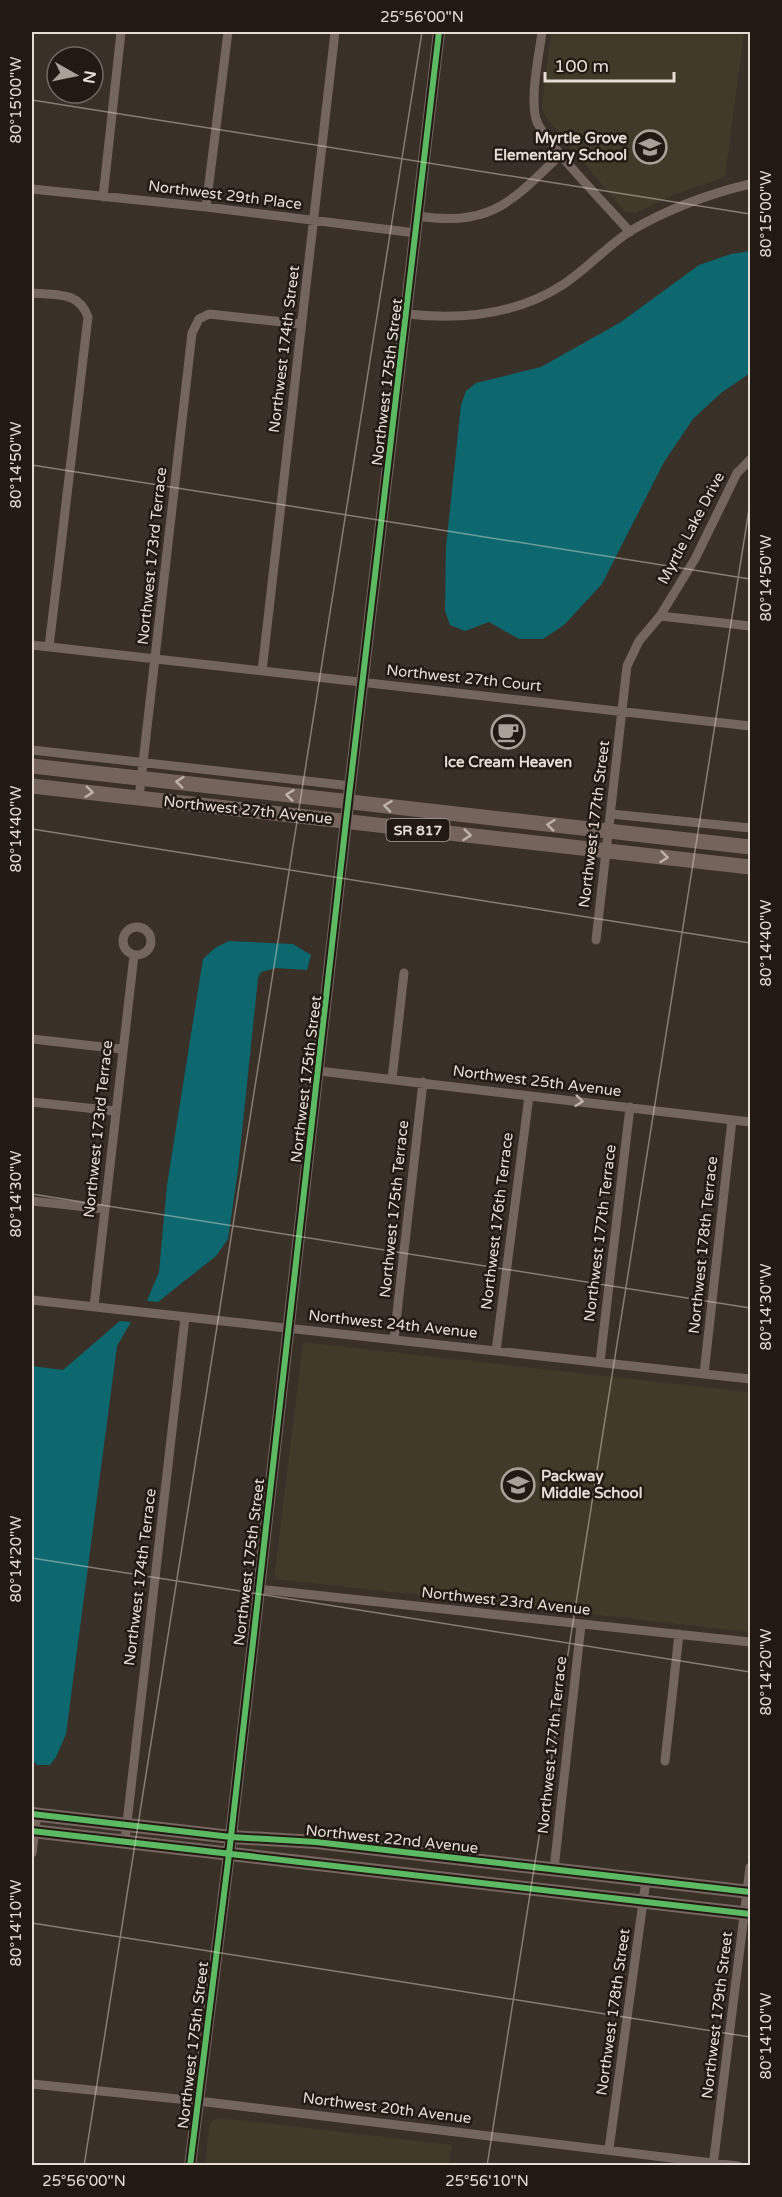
<svg xmlns="http://www.w3.org/2000/svg" width="782" height="2197" font-family="'Varela Round',sans-serif">
  <style>
    .education { fill: #403a29 }
    .water { fill: #0c686e }
    .lines { fill: none; stroke-linecap: round; stroke-linejoin: round }
    .minor { stroke: #74655e; stroke-width: 9 }
    .tertiary { stroke: #74655e; stroke-width: 12 }
    .secondary { stroke: #76665f; stroke-width: 14 }
    .primary { stroke: #75645c; stroke-width: 15 }
    .cycleway-casing { stroke: #211a13; stroke-width: 10 }
    .cycleway { stroke: #5cba63; stroke-width: 6 }
    .oneway { stroke: #beb2a9 }
    .oneway2 { stroke: #beb2aa }
    .ticks { fill: none; stroke: #e6dcd3; stroke-width: 1.5; stroke-opacity: 0.45 }
    .labels { text-anchor: middle; stroke-width: 5; stroke-linejoin: round; paint-order: stroke }
    .shield { fill: #211a13; stroke: #aba299; stroke-width: 1.5 }
    .shield-label { font-size: 14px; font-weight: bold; fill: #e6dcd3 }
    .poi-label { font-size: 15px; font-weight: bold; fill: #e6dcd3; stroke: #211a13; text-anchor: end }
    .street-label { font-size: 15px; fill: #e6dcd3; stroke: #211a13 }
    .neatline { fill: none; stroke: #e6dcd3; stroke-width: 2 }
    .ticks-label { font-size: 15px; text-anchor: middle; fill: #e6dcd3 }
  </style>
  <rect width="100%" height="100%" fill="#393028"/>
  <path class="education" d="M551,32H744L725,177L676,194L636,213L624,211L545,116L542,107Z
    M303,1342L750,1392V1632L274,1579Z
    M221,2118L452,2145L449,2165H205L209,2127L213,2120Z"/>
  <path class="water" d="M750,251V373L721,393L693,419L664,462L602,584L564,625L543,639H519L489,622L465,631L450,625L445,611L446,547L461,405L466,391L476,383L541,367L621,322L699,265L731,254Z
    M229,941L293,944L311,955L307,970L276,968L261,972L258,978L238,1170L228,1239L216,1256L158,1302L147,1301L159,1272L167,1185L203,959L215,948Z
    M120,1321L131,1322L117,1346L66,1734L56,1757L50,1765H37L32,1759V1366L63,1370Z"/>
  <g class="lines">
    <path class="minor" d="M542,32C539,55 530,96 536,119C541,139 612,211 630,232
      M32,189L206,207L416,233
      M103,197L121,32
      M206,207L228,32
      M418,216C492,227 511,202 561,154
      M32,293C56,295 79,291 88,317L49,647
      M407,314C461,320 517,315 564,284C588,268 608,245 632,230C670,208 708,194 750,184
      M660,616L750,626
      M32,645L750,726
      M262,671L335,32
      M32,750L351,786
      M139,798L192,333L199,319L209,314L301,324
      M611,814L750,828
      M123 941a14 14 0 1 1 28 0a14 14 0 1 1-28 0Z
      M596,940L627,666L639,641L660,616L695,559L737,473L750,460
      M32,1039L121,1049
      M319,1071L750,1122
      M392,1079L404,973
      M32,1102L115,1111
      M32,1201L105,1209
      M32,1300L750,1379
      M94,1306L134,955
      M394,1340L423,1082
      M496,1351L529,1096
      M600,1362L630,1107
      M704,1374L732,1120
      M258,1589L750,1642
      M665,1761L679,1634
      M125,1840L185,1317
      M32,1853L37,1814
      M554,1869L581,1625
      M32,2084L198,2101L738,2166
      M609,2149L646,1880
      M713,2166L750,1867"/>
    <path class="tertiary" d="M190,2166L229,1854L346,821L439,32"/>
    <path class="secondary" d="M32,1814L231,1837L316,1842L750,1892
      M32,1831L750,1914"/>
    <path class="primary" d="M32,766L750,847
      M32,786L750,867"/>
    <defs>
      <path id="cycleway" d="M32,1814L231,1837L316,1842L750,1892
        M32,1831L750,1914
        M190,2166L229,1854L346,821L439,32"/>
    </defs>
    <use href="#cycleway" class="cycleway-casing"/>
    <use href="#cycleway" class="cycleway"/>
  </g>
  <defs><path id="oneway-chevron" d="M-2-3.5L2.5 0L-2 3.5" fill="none" stroke-width="1.6" stroke-linecap="round" stroke-linejoin="round" transform="scale(1.5)"/></defs>
  <g class="oneway">
    <use href="#oneway-chevron" transform="translate(180 782) rotate(-174)"/>
    <use href="#oneway-chevron" transform="translate(89 792) rotate(6)"/>
    <use href="#oneway-chevron" transform="translate(290 795) rotate(-173)"/>
    <use href="#oneway-chevron" transform="translate(388 806) rotate(-173)"/>
    <use href="#oneway-chevron" transform="translate(551 825) rotate(-174)"/>
    <use href="#oneway-chevron" transform="translate(467 835) rotate(6)"/>
    <use href="#oneway-chevron" transform="translate(664 857) rotate(6)"/>
  </g>
  <use class="oneway2" href="#oneway-chevron" transform="translate(579 1101) rotate(6)"/>
  <path class="ticks" d="M32,100L750,214M32,465L750,579M32,829L750,943M32,1194L750,1308M32,1558L750,1672M32,1923L750,2037M84,2166L422,32M487,2166L750,503"/>
  <defs>
    <symbol id="school-ring" viewBox="-11 -11 22 22"><circle r="9.5" fill="#211a13" stroke="#a9a097" stroke-width="1.5"/><path d="M0-5L7-2L0 1L-7-2ZM-4 1L0 2.5L4 1V4Q0 6-4 4Z" fill="#a9a097"/></symbol>
    <symbol id="cafe-ring" viewBox="-11 -11 22 22"><circle r="9.5" fill="#211a13" stroke="#a9a097" stroke-width="1.5"/><path d="M-5.5-4.5H6V0H3Q3 3.5 0 3.5H-2.5Q-5.5 3.5-5.5 0ZM3-3.2v2h1.7v-2ZM-6 4.5H4V6H-6Z" fill="#a9a097"/></symbol>
  </defs>
  <g fill-rule="evenodd">
    <use href="#school-ring" x="631" y="128" width="38" height="38"/>
    <use href="#cafe-ring" x="489" y="713" width="38" height="38"/>
    <use href="#school-ring" x="499" y="1466" width="38" height="38"/>
  </g>
  <g class="labels">
    <rect class="shield" x="386.5" y="819" width="63" height="22" rx="4.5"/>
    <g class="shield-label">
      <text x="418" y="835">SR 817</text>
    </g>
    <g class="poi-label">
      <text x="627" y="143">Myrtle Grove<tspan x="627" dy="17">Elementary School</tspan></text>
      <text x="508" y="767" text-anchor="middle">Ice Cream Heaven</text>
      <text x="541" y="1481" text-anchor="start">Packway<tspan x="541" dy="17">Middle School</tspan></text>
    </g>
    <g class="street-label">
      <text transform="translate(225 195) rotate(7)" y="5">Northwest 29th Place</text>
      <text transform="translate(284 349) rotate(-83)" y="5">Northwest 174th Street</text>
      <text transform="translate(387 382) rotate(-83)" y="5">Northwest 175th Street</text>
      <text transform="translate(691 528) rotate(-62)" y="5">Myrtle Lake Drive</text>
      <text transform="translate(152 556) rotate(-84)" y="5">Northwest 173rd Terrace</text>
      <text transform="translate(464 678) rotate(6)" y="5">Northwest 27th Court</text>
      <text transform="translate(248 810) rotate(6)" y="5">Northwest 27th Avenue</text>
      <text transform="translate(594 824) rotate(-83)" y="5">Northwest 177th Street</text>
      <text transform="translate(306 1079) rotate(-83)" y="5">Northwest 175th Street</text>
      <text transform="translate(537 1081) rotate(7)" y="5">Northwest 25th Avenue</text>
      <text transform="translate(98 1129) rotate(-84)" y="5">Northwest 173rd Terrace</text>
      <text transform="translate(394 1209) rotate(-84)" y="5">Northwest 175th Terrace</text>
      <text transform="translate(497 1221) rotate(-83)" y="5">Northwest 176th Terrace</text>
      <text transform="translate(600 1233) rotate(-83)" y="5">Northwest 177th Terrace</text>
      <text transform="translate(703 1245) rotate(-84)" y="5">Northwest 178th Terrace</text>
      <text transform="translate(393 1324) rotate(6)" y="5">Northwest 24th Avenue</text>
      <text transform="translate(249 1562) rotate(-83)" y="5">Northwest 175th Street</text>
      <text transform="translate(140 1577) rotate(-83)" y="5">Northwest 174th Terrace</text>
      <text transform="translate(506 1601) rotate(6)" y="5">Northwest 23rd Avenue</text>
      <text transform="translate(552 1745) rotate(-84)" y="5">Northwest 177th Terrace</text>
      <text transform="translate(392 1839) rotate(6)" y="5">Northwest 22nd Avenue</text>
      <text transform="translate(613 2012) rotate(-82)" y="5">Northwest 178th Street</text>
      <text transform="translate(717 2015) rotate(-83)" y="5">Northwest 179th Street</text>
      <text transform="translate(193 2045) rotate(-83)" y="5">Northwest 175th Street</text>
      <text transform="translate(387 2108) rotate(7)" y="5">Northwest 20th Avenue</text>
    </g>
  </g>
  <rect width="782" height="2197" fill="none" stroke="#211a13" stroke-width="66"/>
  <g transform="translate(75 75) rotate(99)"><circle r="28" fill="#211a13" stroke="#706860" stroke-width="1.5"/>
  <path d="M0-4.5L10 22L0 15L-10 22Z" fill="#a9a097"/>
  <text y="-9" font-size="16" font-weight="bold" text-anchor="middle" fill="#e6dcd3">N</text>
  </g>
  <path d="M545 72v9h129v-9" fill="none" stroke="#e6dcd3" stroke-width="3"/>
  <text x="554" y="72" font-size="18" fill="#e6dcd3" stroke="#211a13" stroke-width="4.5" paint-order="stroke">100 m</text>
  <rect x="33" y="33" width="716" height="2131" class="neatline"/>
  <g class="ticks-label">
    <text x="422" y="22">25°56'00"N</text>
    <text transform="translate(16 100) rotate(-90)" y="5">80°15'00"W</text>
    <text transform="translate(766 214) rotate(-90)" y="5">80°15'00"W</text>
    <text transform="translate(16 465) rotate(-90)" y="5">80°14'50"W</text>
    <text transform="translate(766 578) rotate(-90)" y="5">80°14'50"W</text>
    <text transform="translate(16 829) rotate(-90)" y="5">80°14'40"W</text>
    <text transform="translate(766 943) rotate(-90)" y="5">80°14'40"W</text>
    <text transform="translate(16 1194) rotate(-90)" y="5">80°14'30"W</text>
    <text transform="translate(766 1307) rotate(-90)" y="5">80°14'30"W</text>
    <text transform="translate(16 1559) rotate(-90)" y="5">80°14'20"W</text>
    <text transform="translate(766 1672) rotate(-90)" y="5">80°14'20"W</text>
    <text transform="translate(16 1923) rotate(-90)" y="5">80°14'10"W</text>
    <text transform="translate(766 2036) rotate(-90)" y="5">80°14'10"W</text>
    <text x="84" y="2186">25°56'00"N</text>
    <text x="487" y="2186">25°56'10"N</text>
  </g>
</svg>
